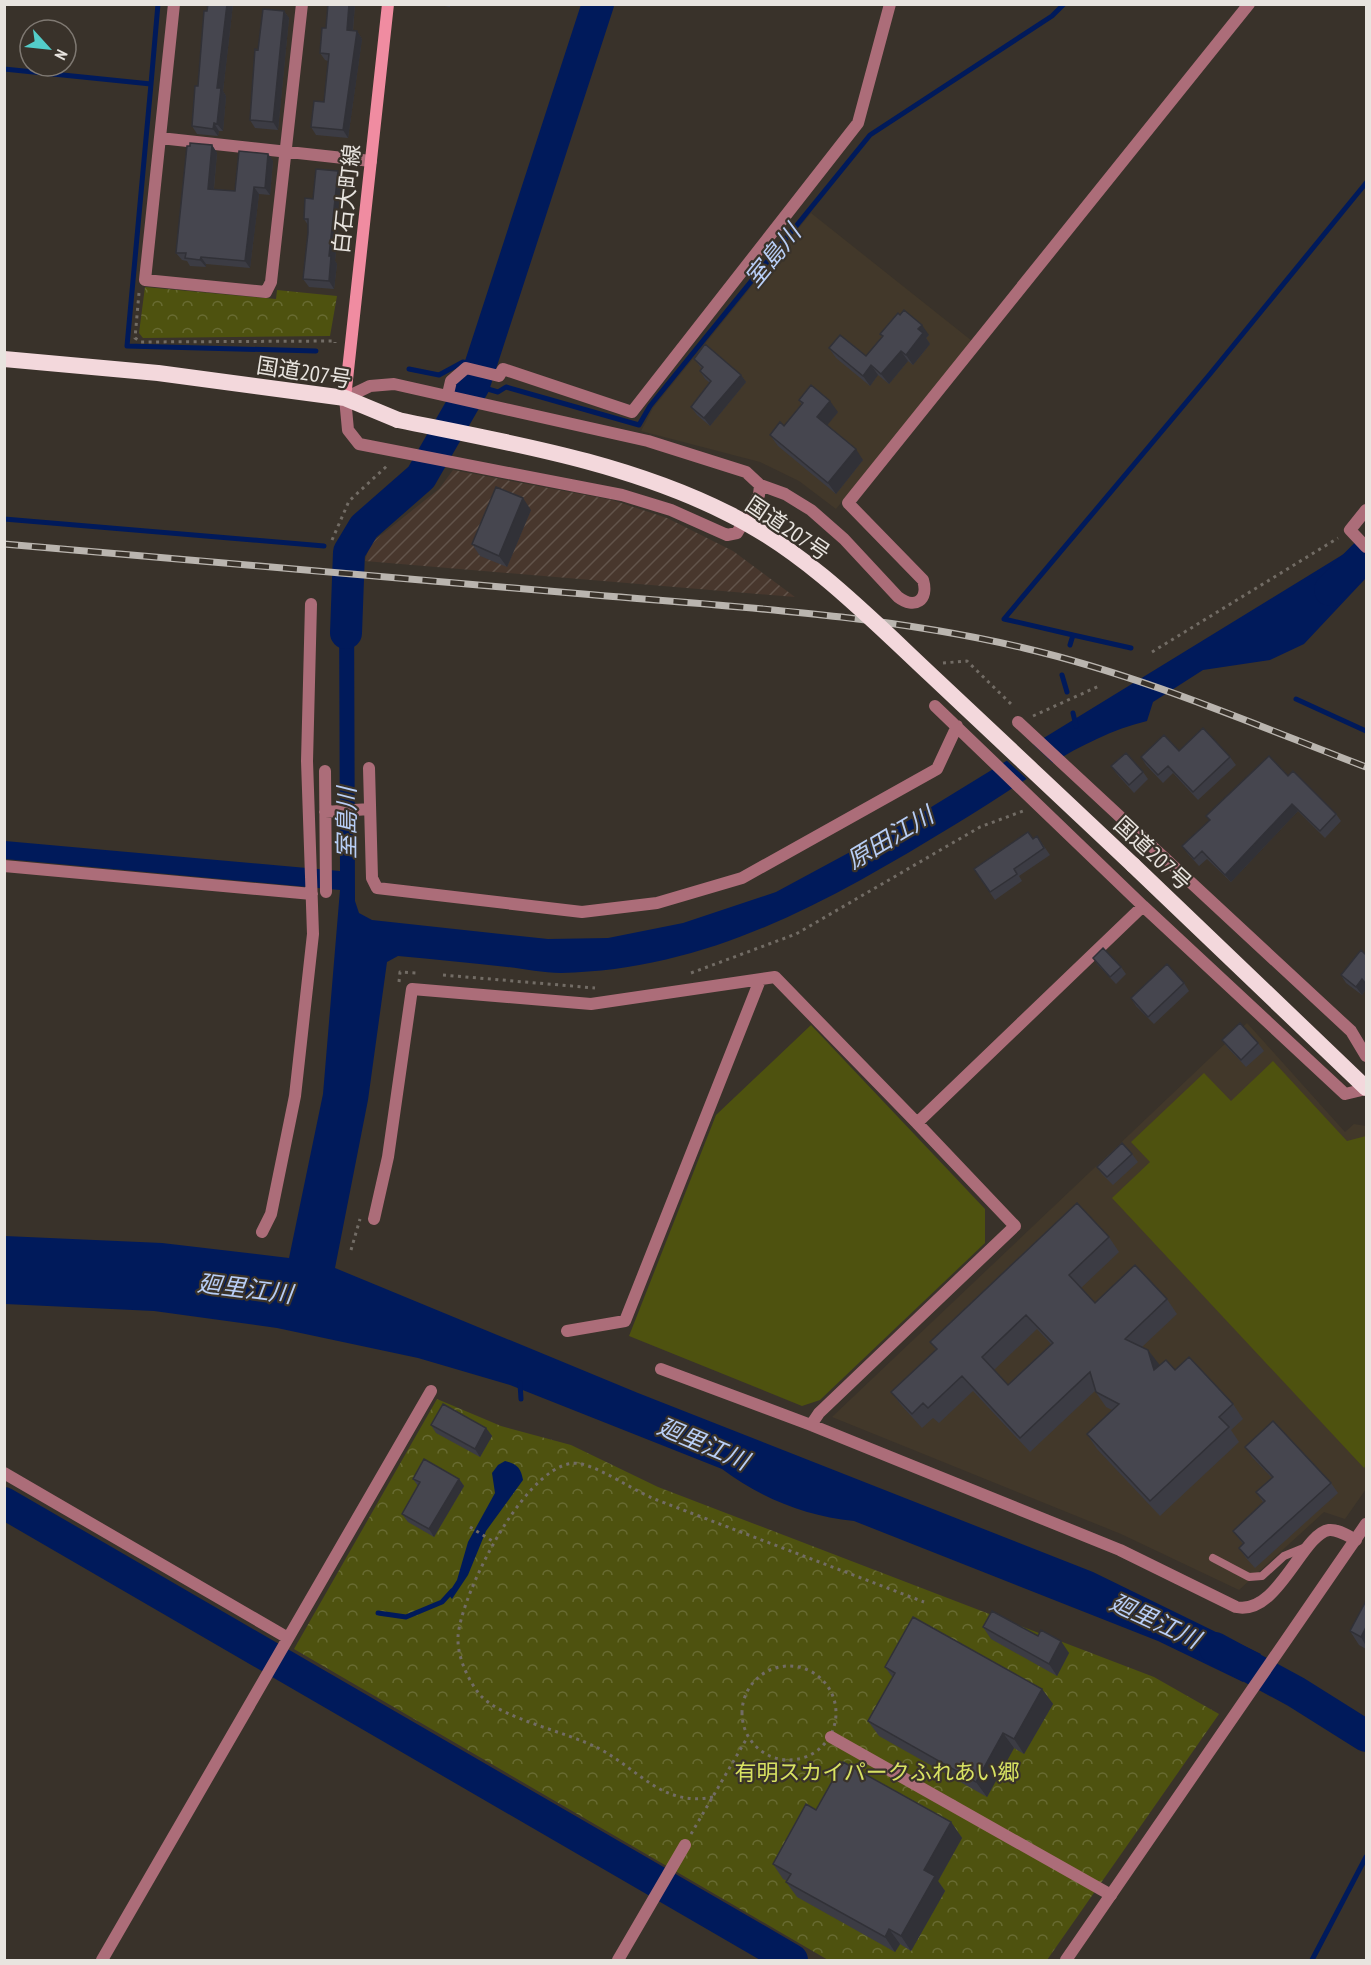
<svg xmlns="http://www.w3.org/2000/svg" width="1371" height="1965" font-family="'PT Sans Narrow','Noto Sans JP',sans-serif">
  <style>
    .built { fill: #42382a }
    .industrial { fill: url(#industrial-furrows) }
    .grass { fill: #4e520f }
    .park { fill: url(#park-crowns) }
    .water { fill: #001a5b }
    .pier { fill: #39322a }
    .lines { fill: none; stroke-linecap: round; stroke-linejoin: round }
    .stream { stroke: #001a5b; stroke-width: 5 }
    .river { stroke: #001a5b; stroke-width: 32 }
    .path { stroke: #726c65; stroke-width: 3; stroke-dasharray: 3 4.5; stroke-linecap: butt }
    .service { stroke: #ac6d79; stroke-width: 8 }
    .pedestrian { stroke: #ac6d79; stroke-width: 12 }
    .minor { stroke: #ac6d79; stroke-width: 12 }
    .tertiary { stroke: #ac6d79; stroke-width: 12 }
    .secondary { stroke: #f08ca1; stroke-width: 12 }
    .trunk { stroke: #f3d8dc; stroke-width: 16 }
    .rail-casing { stroke: #bab5af; stroke-width: 7 }
    .rail { stroke: #39322a; stroke-width: 4.5; stroke-dasharray: 14; stroke-linecap: butt }
    .trunk-bridge { stroke: #f3d8dc; stroke-width: 16 }
    .wall { fill: #3c3c44; fill-rule: evenodd }
    .shaded-wall { fill: #313137 }
    .building { fill: #46464f; stroke: #313137; stroke-width: 1.5; fill-rule: evenodd }
    .labels { text-anchor: middle; stroke-width: 4.5; stroke-linejoin: round; paint-order: stroke }
    .street-label { font-size: 22px; fill: #e8e4df; stroke: #39322a }
    .park-label { font-size: 22px; fill: #d8e262; stroke: #39322a }
    .water-label { font-size: 24px; font-style: italic; fill: #b8cef6; stroke: #39322a }
  </style>
  <defs>
    <pattern id="industrial-furrows" width="10" height="10" patternUnits="userSpaceOnUse" patternTransform="scale(1.5)"><rect width="10" height="10" fill="#48372d"/><path d="M-1 1l2-2M0 10L10 0M9 11l2-2" fill="none" stroke="#62544b"/></pattern>
    <pattern id="park-crowns" width="20" height="18" patternUnits="userSpaceOnUse" patternTransform="scale(1.5)"><rect width="20" height="18" fill="#4e520f"/><path d="M2 6a3 3 0 1 1 6 0M12 15a3 3 0 1 1 6 0" fill="none" stroke="#686b32"/></pattern>
  </defs>
  <rect width="100%" height="100%" fill="#39322a"/>
  <path class="built" d="M811,213L972,341L836,509L799,481L760,462L641,431L653,408Z
    M1247,1023L1345,1132L1354,1124L1366,1126V1489L1345,1519L1324,1512L1239,1590L1121,1534L832,1417Z"/>
  <path class="industrial" d="M453,470L612,500L667,518L733,551L795,597L365,561L370,544L439,489Z"/>
  <path class="grass" d="M811,1025L985,1209V1243L820,1400L802,1406L629,1336L716,1115Z
    M1273,1061L1347,1141L1366,1136V1465L1364,1468L1112,1198L1150,1162L1131,1142L1204,1073L1231,1101Z"/>
  <path class="park" d="M145,287L276,299L277,290L337,296L330,336L143,338L139,333Z
    M437,1399L501,1426L571,1445L658,1487L1154,1677L1219,1714L1047,1960H828L294,1649Z"/>
  <path class="water" d="M1347,552L1366,564V578L1304,644L1270,660L1203,670L1153,702L1147,721C1077,738 1017,788 956,824C831,900 710,970 561,973C543,973 524,969 507,967C470,963 434,959 398,956L387,962L368,1100L335,1268L638,1393L1093,1572L1261,1654L1243,1682L1158,1641L854,1521C805,1516 761,1498 722,1469L510,1385L418,1358L277,1328L154,1311L5,1304V1236L162,1243L289,1258L323,1094L340,890L5,859V841L340,871L339,590L354,592L355,901L359,913L372,920L548,939L608,938L683,923L776,892L915,817Z
    M505,1461C517,1464 521,1468 523,1480L486,1531L468,1575L452,1599L448,1594L457,1580L468,1542L495,1493L492,1473L498,1465Z"/>
  <path class="pier" d="M1032,743L1056,766L1030,782L1005,759Z"/>
  <g class="lines">
    <path class="stream" d="M4,69L151,84L158,4
      M151,84L127,346L316,351
      M409,369L439,375L463,362L480,365
      M474,385L498,392L506,387L639,425L650,406L870,135L1052,16L1064,4
      M4,519L324,546
      M1073,635L1131,648
      M1070,645L1073,635L1004,619L1210,374L1366,183
      M1062,675L1067,692
      M1296,699L1366,731
      M1073,713L1076,726
      M520,1383L521,1399
      M378,1613L406,1617L442,1602L452,1591
      M1312,1960L1366,1857"/>
    <path class="river" d="M1330,590L1366,554
      M346,633L349,552L364,527L421,477L474,385L598,4
      M4,1503L792,1960
      M1215,1648L1296,1692L1366,1736"/>
    <path class="path" d="M139,293L135,338L141,342L335,341V343
      M332,540L349,501L389,464
      M1152,652L1338,538
      M943,663L967,661L1011,704
      M1033,716L1099,686
      M691,973L796,934L980,827L1023,811
      M443,975L595,988
      M399,982L400,972L416,973
      M351,1250L360,1219
      M470,1527L494,1542
      M742 1713a47 47 0 1 1 94 0a47 47 0 1 1-94 0Z
      M713,1797C662,1807 640,1770 598,1748C567,1732 503,1719 481,1696C468,1681 457,1656 458,1637C460,1595 531,1451 582,1464C607,1471 632,1490 657,1500C746,1534 835,1568 924,1602
      M691,1834L747,1738"/>
    <path class="service" d="M1213,1558L1249,1577L1262,1576L1284,1556L1306,1547"/>
    <path class="pedestrian" d="M831,1737L1111,1895"/>
    <path class="minor" d="M174,4L145,280L266,292L271,282L302,4
      M160,138L371,161
      M448,394L451,381L466,368L499,376L503,369L632,412L858,123L890,4
      M760,485L759,495L737,533L727,535L671,510L622,495L359,444L348,430L345,398L370,386L394,384L648,441L746,472L760,485L785,494L811,510L844,539L898,597C915,610 929,600 923,580L848,503L1249,4
      M1366,510L1350,530L1366,547
      M935,706L1143,906
      M1018,722L1351,1031L1366,1056
      M369,768L372,878L377,888L582,912L657,903L742,878L937,769L957,726
      M325,771L326,892
      M325,812L370,809
      M4,866L312,894
      M374,1219L388,1157L412,989L591,1004L775,977L917,1123L1143,906L1345,1094L1366,1089
      M262,1232L271,1214L295,1096L313,934L307,761L311,604
      M567,1331L625,1321L760,980
      M661,1369L811,1425L1120,1550L1236,1607C1278,1616 1302,1534 1329,1530C1338,1529 1348,1536 1356,1540
      M811,1425L819,1413L1015,1226L917,1123
      M4,1473L288,1638
      M102,1960L431,1391
      M618,1960L685,1845"/>
    <path class="tertiary" d="M1066,1960L1366,1524"/>
    <path class="secondary" d="M345,398L388,4"/>
    <path class="trunk" d="M4,359L158,373L345,398L398,420
      M1133,865L1366,1088"/>
    <defs>
      <path id="rail" d="M4,544C201,561 398,578 595,595C738,607 884,615 1024,648C1143,676 1253,724 1366,767"/>
    </defs>
    <use href="#rail" class="rail-casing"/>
    <use href="#rail" class="rail"/>
    <path class="trunk-bridge" d="M398,420C510,443 626,462 729,514C806,552 869,617 931,675C998,738 1066,802 1133,865"/>
  </g>
  <path class="wall" d="M208,4H233L223,91L226,96L223,131H219L218,136L197,134L192,126L198,86Z
    M328,4H355L353,31H357L362,39L348,138L316,135L311,127L324,102L328,61L325,60L320,53L326,28Z
    M434,4H450V7Z
    M284,11L289,18L278,130L255,128L250,120L258,50Z
    M212,145L217,153L214,189L235,191L268,154L273,161L270,195L259,194L250,268L206,264V267L190,266L187,261L182,260L176,253Z
    M338,171L343,179L335,261L337,264L334,289L309,287L303,279L308,233V225L304,219L313,199Z
    M880,334L929,335L926,338L930,344L913,365L908,361L889,384L878,375L870,386L836,358L829,348L866,356L882,337Z
    M694,359L741,375L746,382L710,426L697,415L691,407L710,383L705,379L700,371L702,369Z
    M799,400L838,412L827,425L863,460L836,494L778,446L770,435L784,426L802,405Z
    M531,510L507,567L480,556L472,544Z
    M1179,751L1230,757L1236,765L1198,800L1173,773L1163,783L1146,765L1141,757Z
    M1111,766L1143,772L1148,779L1134,793L1117,774Z
    M1288,776L1336,814L1341,821L1325,838L1298,811L1231,882L1207,859L1199,866L1188,854L1182,846L1210,820L1206,816Z
    M1037,836L1050,855L1019,876L1022,881L995,900L974,869Z
    M1366,955V989L1362,995L1346,983L1341,975Z
    M1093,958L1121,967L1126,974L1116,984L1098,965Z
    M1184,983L1189,991L1154,1024L1136,1006L1131,998Z
    M1222,1040L1258,1043L1264,1051L1246,1067L1227,1047Z
    M1132,1154L1138,1162L1113,1185L1102,1174L1097,1167Z
    M1109,1237L1119,1252L1081,1288L1095,1303L1167,1299L1177,1314L1142,1347L1148,1350L1159,1366L1175,1370L1233,1404L1243,1419L1231,1430L1239,1442L1160,1516L1097,1449L1087,1434L1112,1410L1106,1407L1095,1391L1030,1452L973,1391L939,1423L933,1418L922,1428L902,1406L891,1392L936,1350L930,1342ZM1037,1329L1051,1344L1008,1385L994,1370Z
    M431,1425L486,1428L492,1436L480,1457L436,1433Z
    M1245,1447L1331,1483L1338,1493L1255,1568L1246,1558L1239,1548L1243,1544L1233,1531L1263,1502L1256,1492L1272,1478L1252,1457Z
    M413,1479H459L464,1486L434,1537L408,1522L402,1514L418,1486Z
    M1366,1601V1649L1359,1645L1350,1631Z
    M983,1627L1038,1636L1069,1653L1057,1676L991,1639Z
    M885,1667L1042,1689L1053,1704L1024,1754L1014,1748L987,1797L879,1736L868,1721L893,1678Z
    M816,1810L951,1822L962,1838L938,1881L945,1891L911,1951L900,1944L895,1952L797,1897L786,1882L787,1881L783,1879L773,1864Z"/>
  <path class="shaded-wall" d="M227,4H233L223,91L226,96L223,131L217,124V88Z
    M349,4H355L352,38L347,30Z
    M284,11L289,18L278,130L273,122Z
    M357,31L362,39L348,138L343,130Z
    M214,123L219,131L218,136L213,129Z
    M212,145L217,153L213,196L208,189Z
    M268,154L273,161L270,195L265,188Z
    M338,171L343,179L335,261L337,264L334,289L329,281V256Z
    M254,187L259,194L250,268L245,261Z
    M201,257L206,264V267L200,260Z
    M922,325L929,335L926,338L930,344L913,365L906,355L918,329Z
    M901,351L908,361L889,384L881,374Z
    M871,365L878,375L870,386L863,376Z
    M741,375L746,382L710,426L704,418Z
    M830,401L838,412L825,428L817,417Z
    M856,449L863,460L836,494L828,483Z
    M523,498L531,510L507,567L499,556Z
    M1292,804L1298,811L1231,882L1225,875Z
    M1362,979L1366,985V989L1362,995L1356,987Z
    M1148,1350L1159,1364L1165,1385L1154,1370Z
    M486,1428L492,1436L480,1457L475,1449Z
    M459,1479L464,1486L434,1537L429,1529Z
    M1366,1627V1646L1361,1637Z
    M1061,1641L1069,1653L1057,1676L1049,1664Z
    M1042,1689L1053,1704L1024,1754L1014,1739Z
    M1003,1733L1014,1748L987,1797L976,1782Z
    M951,1822L962,1838L938,1881L945,1891L911,1951L901,1936L924,1870Z
    M889,1929L900,1944L895,1952L885,1937Z"/>
  <path class="building" d="M208,4H227L217,88H221L217,124L214,123L213,129L192,126L195,86H198L204,11H207Z
    M328,4H349L347,30L357,31L343,130L311,127L314,101L324,102L329,54L320,53L322,28H326Z
    M263,9L284,11L273,122L250,120L255,49L258,50Z
    M190,143L212,145L208,189L235,191L239,151L268,154L265,188L254,187L245,261L201,257L200,260L185,258L186,253H176L187,146H190Z
    M316,169L338,171L329,256H331L329,281L303,279L308,233V219H304L305,198L313,199Z
    M904,310L922,325L918,329L923,333L906,355L901,351L881,374L871,365L863,376L829,348L840,335L866,356L883,336L880,334L898,313L900,315Z
    M705,344L741,375L704,418L691,407L711,381L700,371L703,367L694,359Z
    M811,385L830,401L817,417L856,449L828,483L770,435L780,422L784,426L803,403L799,400Z
    M496,487L523,498L499,556L472,544Z
    M1203,728L1230,757L1193,792L1168,766L1158,775L1141,757L1164,735L1179,751Z
    M1126,753L1143,772L1129,785L1111,766Z
    M1269,756L1288,776L1293,771L1336,814L1320,831L1292,804L1225,875L1202,851L1194,859L1182,846L1210,820L1206,816Z
    M1028,832L1033,839L1037,836L1044,848L1014,869L1017,874L990,892L974,869Z
    M1103,948L1121,967L1110,977L1093,958Z
    M1361,950L1366,955V984L1362,979L1356,987L1341,975Z
    M1167,964L1184,983L1148,1017L1131,998Z
    M1240,1023L1258,1043L1241,1060L1222,1040Z
    M1122,1143L1132,1154L1107,1177L1097,1167Z
    M1077,1203L1109,1237L1069,1275L1095,1303L1135,1265L1167,1299L1125,1339L1148,1350L1154,1370L1166,1360L1175,1370L1189,1357L1233,1404L1219,1417L1229,1427L1150,1501L1087,1434L1119,1404L1096,1392L1090,1372L1020,1438L962,1376L928,1408L923,1403L912,1414L891,1392L937,1349L930,1342ZM1026,1315L1053,1343L1008,1385L982,1357Z
    M443,1404L486,1428L475,1449L431,1425Z
    M1273,1421L1331,1483L1248,1558L1239,1548L1244,1543L1233,1531L1265,1501L1256,1492L1273,1477L1245,1447Z
    M424,1459L459,1479L429,1529L402,1514L420,1482L413,1479Z
    M1366,1601V1627L1361,1637L1350,1631Z
    M992,1611L1038,1636L1041,1630L1061,1641L1049,1664L983,1627Z
    M913,1617L1042,1689L1014,1739L1003,1733L976,1782L868,1721L895,1673L885,1667Z
    M843,1762L951,1822L924,1870L935,1876L901,1936L889,1929L885,1937L786,1882L791,1874L773,1864L806,1804L816,1810Z"/>
  <g class="labels">
    <g class="street-label">
      <text transform="translate(346 199) rotate(-84)" y="8">白石大町線</text>
      <text transform="translate(304 372) rotate(9)" y="8">国道207号</text>
      <text transform="translate(788 528) rotate(34)" y="8">国道207号</text>
      <text transform="translate(1153 853) rotate(43)" y="8">国道207号</text>
    </g>
    <g class="park-label">
      <text x="877" y="1780">有明スカイパークふれあい郷</text>
    </g>
    <g class="water-label">
      <text transform="translate(773 256) rotate(-51)" y="8">室島川</text>
      <text transform="translate(347 823) rotate(-90)" y="8">室島川</text>
      <text transform="translate(890 838) rotate(-31)" y="8">原田江川</text>
      <text transform="translate(245 1289) rotate(7)" y="8">廻里江川</text>
      <text transform="translate(703 1444) rotate(23)" y="8">廻里江川</text>
      <text transform="translate(1155 1621) rotate(25)" y="8">廻里江川</text>
    </g>
  </g>
  <rect width="1371" height="1965" fill="none" stroke="#e8e4df" stroke-width="12"/>
  <g transform="translate(48 48) rotate(117)"><circle r="28" fill="#39322a" stroke="#7f7972" stroke-width="1.5"/>
  <path d="M0-4.5L10 22L0 15L-10 22Z" fill="#53cdc9"/>
  <text y="-9" font-size="16" font-weight="bold" text-anchor="middle" fill="#e8e4df">N</text>
  </g>
</svg>
